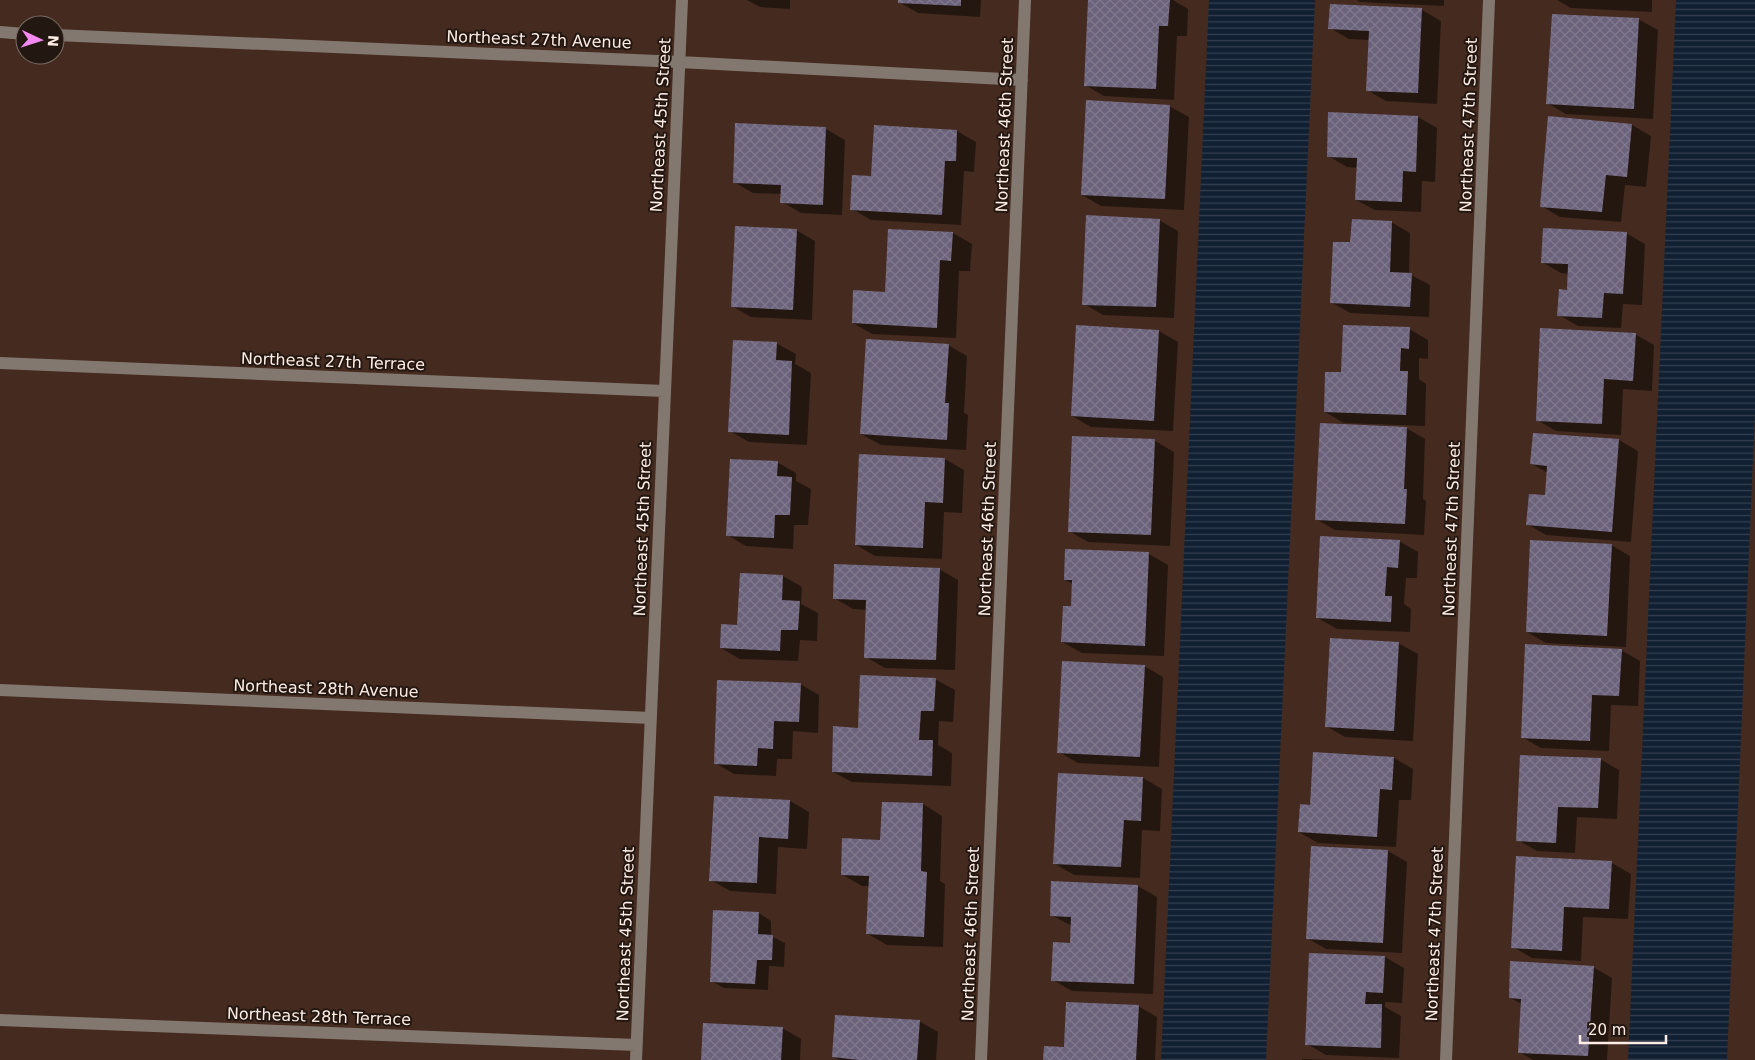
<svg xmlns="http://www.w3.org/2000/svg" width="1755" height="1060" font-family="'DejaVu Sans',sans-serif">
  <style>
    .water { fill: url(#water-rules) }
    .shadow { fill: #0007 }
    .building { fill: url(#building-cross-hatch) }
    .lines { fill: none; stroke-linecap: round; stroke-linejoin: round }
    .minor { stroke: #83786f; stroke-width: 12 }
    .labels { text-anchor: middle; stroke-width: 4; stroke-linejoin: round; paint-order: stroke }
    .street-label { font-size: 16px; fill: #feede5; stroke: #231711 }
  </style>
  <defs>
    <pattern id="water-rules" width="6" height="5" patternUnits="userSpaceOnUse" patternTransform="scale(1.25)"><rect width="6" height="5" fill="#101f32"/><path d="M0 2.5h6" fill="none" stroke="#344050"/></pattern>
    <pattern id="building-cross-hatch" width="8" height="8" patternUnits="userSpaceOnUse" patternTransform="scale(1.25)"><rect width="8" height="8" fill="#6b627b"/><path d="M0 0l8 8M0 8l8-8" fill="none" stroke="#81798e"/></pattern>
  </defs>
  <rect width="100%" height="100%" fill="#452b1f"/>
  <path class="water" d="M1209,0H1315L1266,1060H1161Z
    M1676,0H1755V413L1727,1060H1628Z"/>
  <path class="shadow" d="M747,0H790V9L760,7Z
    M899,0H981L980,17L918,13L899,2Z
    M1089,0H1173L1188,9L1187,36H1177L1174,100L1104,96L1085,85Z
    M1357,0H1444V6L1360,2Z
    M1557,0H1652V12L1571,8Z
    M1331,5L1422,10L1441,21L1437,104L1386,101L1367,90L1369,40L1349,39L1330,28Z
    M1638,19L1658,30L1653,119L1566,114L1547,103Z
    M1169,106L1189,117L1184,210L1101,206L1082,195Z
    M1418,117L1437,128L1435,182L1422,181L1421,212L1375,210L1356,200L1358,168L1347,167L1328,156Z
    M737,124L826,129L845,140L842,215L801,213L782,202V194L753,193L734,182Z
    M1632,125L1651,136L1646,187L1625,185L1621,222L1560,217L1541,206Z
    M875,126L957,131L976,142L974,172L964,171L961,225L871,220L852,209L872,178Z
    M1159,220L1178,231L1174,318L1103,315L1084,304Z
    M1391,222L1410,233L1409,274L1430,285L1429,317L1350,313L1331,302L1352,244Z
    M796,230L815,241L812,320L751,317L732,306Z
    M953,233L972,244L970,271H959L956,338L872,334L853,323Z
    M1626,233L1645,244L1642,305L1623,304L1621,328L1578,326L1559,315L1568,291L1569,274L1561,273L1542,262Z
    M1077,327L1159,331L1178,342L1173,431L1091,427L1072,416Z
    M1409,329L1428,340V359L1419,358V379L1426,384L1425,426L1344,423L1325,412L1342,374Z
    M1635,334L1654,345L1652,391L1623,389L1621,435L1556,431L1537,420Z
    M776,343L796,354L795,364L811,373L807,445L749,442L730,431Z
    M948,345L967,356L964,413L968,415L966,450L881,445L861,434Z
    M1406,428L1425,439L1423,499L1426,501L1424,535L1335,530L1316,519Z
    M1534,434L1619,440L1638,451L1631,542L1546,535L1527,524L1546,497L1548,473L1532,464Z
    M1155,441L1174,452L1170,546L1088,542L1069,531Z
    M945,459L964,470L962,513L944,512L942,559L875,556L856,545Z
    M777,462L796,473V481L811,489L808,525H794L793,549L746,546L727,535Z
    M1399,541L1418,552L1417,578H1406L1404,604L1411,609L1410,632L1337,629L1318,618Z
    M1611,545L1630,556L1626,647L1546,643L1527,632Z
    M1149,554L1168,565L1164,656L1082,653L1062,642L1072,607L1073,584L1065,580Z
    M939,569L958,580L955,670L885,668L866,657L867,610L853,609L834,598Z
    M783,576L802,587L801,604L818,613L817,641L800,640L798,661L740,659L721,648Z
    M1398,643L1418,654L1413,741L1345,737L1326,726Z
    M1621,650L1640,661L1638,706L1611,705L1609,751L1541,748L1522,737Z
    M1144,666L1163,677L1159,767L1078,763L1059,752Z
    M935,679L955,690L953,722L939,721L938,745L952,753L951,786L852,782L833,772L859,729Z
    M800,684L819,695L818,733L793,731L792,759H777L776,776L734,774L715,763Z
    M1394,758L1413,769L1411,800H1399L1396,847L1318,843L1299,832L1311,807Z
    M1600,759L1619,770L1617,819L1577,817L1575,853L1537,851L1518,840Z
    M1143,778L1162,789L1160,831L1142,830L1140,878L1074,875L1055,864Z
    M790,801L809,812L807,849L778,847L776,894L730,891L711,880Z
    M923,804L942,816L940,881L945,884L943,947L887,945L868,934L870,886H862L843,875Z
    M1388,851L1407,862L1402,953L1326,949L1307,938Z
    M1612,863L1631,874L1628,919L1583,917L1581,961L1532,958L1513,947Z
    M1052,882L1138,886L1157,897L1153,994L1072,991L1053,980L1072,944V926L1051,915Z
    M759,913L771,921V936L785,943L784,967L769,966L768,990L724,988L711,981Z
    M1385,957L1404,968L1402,1003L1385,1002V1007L1401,1016L1399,1058L1326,1055L1307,1044Z
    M1593,967L1612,978L1607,1060H1533L1519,1052L1522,1004L1510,998Z
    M1138,1006L1157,1017L1155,1060H1045Z
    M919,1021L938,1032L936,1060H839L834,1057Z
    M782,1028L801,1039L800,1060H703Z
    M1302,1059L1330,1060H1302Z"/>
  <path class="building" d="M898,0H961V6L898,3Z
    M1088,0H1170L1168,26H1159L1156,89L1084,86Z
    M1330,4L1422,8L1418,93L1366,91L1369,31L1328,29Z
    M1552,14L1639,18L1634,109L1546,104Z
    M1086,100L1170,105L1165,199L1081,195Z
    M1328,112L1418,116L1416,172L1403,171L1402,202L1355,200L1357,158L1327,157Z
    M1548,116L1632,124L1627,177L1606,175L1602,212L1540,207Z
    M735,123L826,127L823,205L780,203L781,185L733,183Z
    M874,125L957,130L956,161H945L942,215L850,210L852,175L871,176Z
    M1086,215L1160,219L1156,307L1082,305Z
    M1352,219L1392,221L1390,272L1412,273L1410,307L1330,303L1333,242H1350Z
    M735,226L797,229L793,310L731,307Z
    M1543,228L1627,232L1623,294L1604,293L1602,318L1557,316L1559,289L1567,290L1568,264L1541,263Z
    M888,229L953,232L951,261L940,260L937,328L852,323L853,290L885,292Z
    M1076,325L1159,330L1154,421L1071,416Z
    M1343,325L1410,327L1409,349L1401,348L1400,371H1408L1406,415L1324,412L1325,372H1341Z
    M1540,328L1636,333L1633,381L1604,379L1602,424L1536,421Z
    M866,339L949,344L945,403H949L947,440L860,434Z
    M733,340L777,342L776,360L792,361L789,435L728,432Z
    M1320,423L1407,427L1404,489H1407L1405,524L1315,520Z
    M1533,433L1619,439L1612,532L1526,525L1529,494L1545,495L1547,466L1530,464Z
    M1072,436L1155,439L1151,535L1068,532Z
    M859,454L945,458L943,503L925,502L923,548L855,545Z
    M730,459L778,461L777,476L792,477L790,515H775L774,538L726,536Z
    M1320,536L1400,540L1398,568L1387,567L1385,596H1392L1391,622L1316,618Z
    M1530,540L1612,544L1607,636L1526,632Z
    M1065,549L1149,552L1145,646L1061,642L1063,606H1071L1072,580H1064Z
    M834,564L940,568L936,660L864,658L866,600L833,599Z
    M740,573L783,575L782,600L800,601L798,630H781L780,651L720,648L721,624L737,625Z
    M1330,638L1399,642L1394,731L1325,727Z
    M1525,644L1622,649L1619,696L1592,695L1590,741L1521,738Z
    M1062,661L1145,665L1140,757L1057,753Z
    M860,675L936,678L934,711H921L919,740H933L932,776L832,772L833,726L858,728Z
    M717,680L801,683L799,722L774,721L773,749L758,748L757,766L714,764Z
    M1313,752L1394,757L1392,790L1380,789L1377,837L1298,832L1300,804L1310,805Z
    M1520,755L1601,758L1598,808L1558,807L1556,843L1516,841Z
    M1058,773L1143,777L1141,821L1124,820L1121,867L1053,864Z
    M714,796L790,800L788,839L759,837L757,883L709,881Z
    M882,802L923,803L921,871L927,872L924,937L866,934L869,876L841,875L842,838L880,840Z
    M1311,846L1388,850L1383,943L1306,939Z
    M1516,856L1612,861L1609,909L1564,907L1562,951L1511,948Z
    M1051,881L1138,885L1134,984L1051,981L1053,942L1070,943L1071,917L1050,916Z
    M713,910L759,912L758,934L773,935L772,960H757L755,984L710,982Z
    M1309,953L1385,956L1383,993L1366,992L1365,1004H1382L1381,1048L1305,1045Z
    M1510,961L1594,966L1588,1056L1518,1053L1521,999L1509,998Z
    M1066,1002L1139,1005L1136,1060H1043L1044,1046L1064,1047Z
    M835,1015L920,1020L917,1060H859L832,1057Z
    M703,1023L783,1027L781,1060H701Z"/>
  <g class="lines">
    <path class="minor" d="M0,32L25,34
      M55,35L680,62L1022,80
      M0,363L664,391
      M0,690L651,718
      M0,1020L636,1045
      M636,1060L682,0
      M981,1060L1025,0
      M1446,1060L1489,0"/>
  </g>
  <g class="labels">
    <g class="street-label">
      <text transform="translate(539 39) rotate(2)" y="6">Northeast 27th Avenue</text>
      <text transform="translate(660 125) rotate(-87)" y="6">Northeast 45th Street</text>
      <text transform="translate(1004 125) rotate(-88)" y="6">Northeast 46th Street</text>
      <text transform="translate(1468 125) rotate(-88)" y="6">Northeast 47th Street</text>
      <text transform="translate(333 361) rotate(2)" y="6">Northeast 27th Terrace</text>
      <text transform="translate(642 529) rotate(-88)" y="6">Northeast 45th Street</text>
      <text transform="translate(987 529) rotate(-88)" y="6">Northeast 46th Street</text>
      <text transform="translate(1451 529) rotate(-88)" y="6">Northeast 47th Street</text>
      <text transform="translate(326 688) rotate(2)" y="6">Northeast 28th Avenue</text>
      <text transform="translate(625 934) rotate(-88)" y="6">Northeast 45th Street</text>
      <text transform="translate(970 934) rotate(-88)" y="6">Northeast 46th Street</text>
      <text transform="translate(1434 934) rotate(-88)" y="6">Northeast 47th Street</text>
      <text transform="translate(319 1016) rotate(2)" y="6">Northeast 28th Terrace</text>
    </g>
  </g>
  <g transform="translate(40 40) rotate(94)"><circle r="24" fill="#231711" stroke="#7b6d66"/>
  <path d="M0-4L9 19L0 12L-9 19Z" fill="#f389f1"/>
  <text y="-8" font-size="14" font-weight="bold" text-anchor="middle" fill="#feede5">N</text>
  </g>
  <path d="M1580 1035v8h86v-8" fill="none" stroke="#feede5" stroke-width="2.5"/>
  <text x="1588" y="1035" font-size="15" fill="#feede5" stroke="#231711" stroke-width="4" paint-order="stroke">20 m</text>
</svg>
